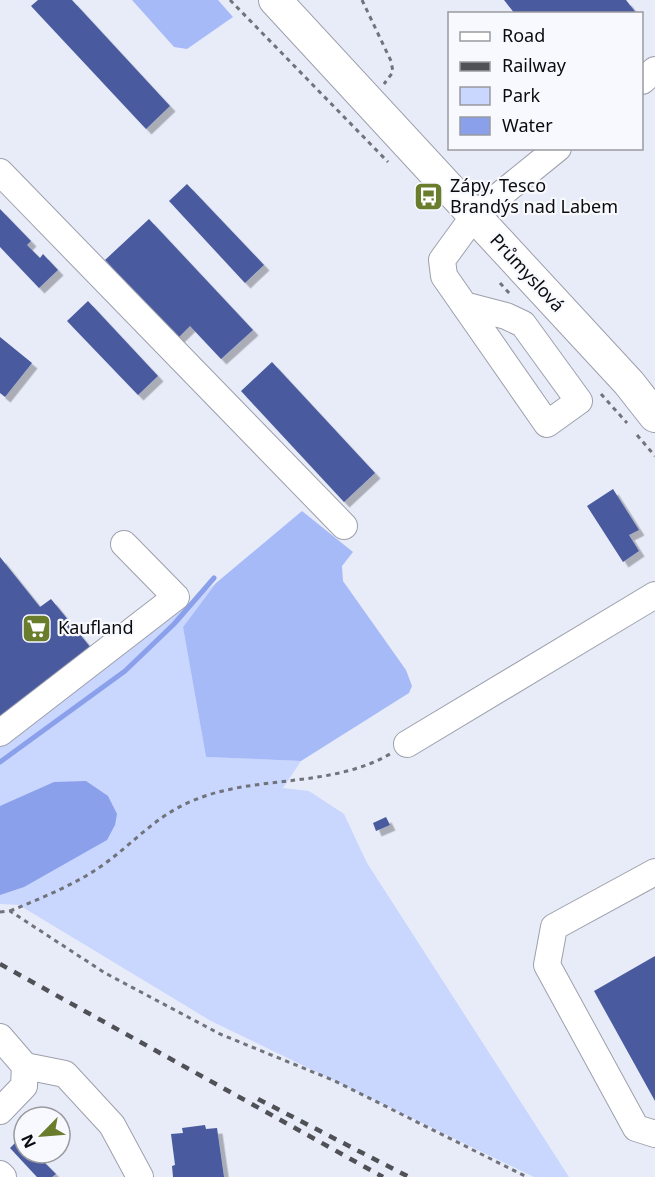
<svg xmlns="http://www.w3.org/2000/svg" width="655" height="1177" font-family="'Noto Sans',sans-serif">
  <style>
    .green { fill: #c9d6fe }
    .forest { fill: #a7baf8 }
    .water { fill: #8aa0eb }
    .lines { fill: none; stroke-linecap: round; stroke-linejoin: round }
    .stream { stroke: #8aa0eb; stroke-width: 5 }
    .building { fill: #485a9f; filter: url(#shadow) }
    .minor-casing { stroke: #9da0ac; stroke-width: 28 }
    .major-casing { stroke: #9da0ac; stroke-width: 34 }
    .path { stroke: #71737b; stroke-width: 3; stroke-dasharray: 4.5 4.5; stroke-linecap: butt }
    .minor { stroke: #fff; stroke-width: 26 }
    .major { stroke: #fff; stroke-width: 32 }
    .rail { stroke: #4f5157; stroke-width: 4.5; stroke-dasharray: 8 8; stroke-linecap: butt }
    .labels { text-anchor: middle; stroke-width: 4.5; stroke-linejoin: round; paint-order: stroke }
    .poi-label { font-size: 18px; fill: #0a0b0f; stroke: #f8f9fe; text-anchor: start }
    .street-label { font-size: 18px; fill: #0a0b0f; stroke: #f8f9fe }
  </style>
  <defs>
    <filter id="shadow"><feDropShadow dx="5.5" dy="5.5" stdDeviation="0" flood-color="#0004"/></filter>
  </defs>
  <rect width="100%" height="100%" fill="#e8ecf8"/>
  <path class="green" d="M216,583L183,627L206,757L301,761L283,788L309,791L344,814L367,863L569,1177H534L211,1021L19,905L0,904V743Z"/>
  <path class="forest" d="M132,0H218L233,17L187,49L174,47Z
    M302,511L353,552L342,566L343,581L406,670L412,686L409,693L301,761L206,757L183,627L216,583Z"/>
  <path class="water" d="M86,781L108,796L117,814L115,825L107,840L24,887L0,895V806L54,782Z"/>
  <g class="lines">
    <path class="stream" d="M0,762L125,671L174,624L214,578"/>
  </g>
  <path class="building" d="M38,0H72L170,106L146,129L31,6Z
    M504,0H626L637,14H515Z
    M187,184L264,265L245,283L169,201Z
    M0,209L31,241L27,245L40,258L43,254L58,270L39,288L0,247Z
    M149,219L253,330L221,359L190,326L178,338L105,260Z
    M88,301L158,376L138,395L67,321Z
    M0,337L32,363L5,397L0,393Z
    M272,362L375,473L344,502L241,391Z
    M613,489L639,530L629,535L639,551L623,562L587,506Z
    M0,557L40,607L51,599L91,648L0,721Z
    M386,817L390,825L376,831L373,823Z
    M655,956V1101L594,991Z
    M205,1125L206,1129L217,1128L224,1177H173L172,1166L175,1165L171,1134L183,1133L182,1128Z
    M24,1134V1153H35L56,1174L52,1177H37L10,1148Z"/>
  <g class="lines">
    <defs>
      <path id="minor" d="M642,81L655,70
        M0,172L344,526
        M464,305L506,316L523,324L579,401L547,424L444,276L442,260L474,216L558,148
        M0,733L176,597L124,544
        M407,744L655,595
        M655,872L554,927L547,965L636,1128L655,1134
        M0,1037L25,1066L24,1086L0,1111
        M25,1066L65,1074L112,1125L140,1177
        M0,1174L3,1177"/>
      <path id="major" d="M275,0L629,383L655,416"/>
    </defs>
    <use href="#minor" class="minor-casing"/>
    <use href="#major" class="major-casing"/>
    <path class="path" d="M230,0L388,162
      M362,0L391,61L393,72L384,84
      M500,283L510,294
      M601,394L627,423
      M637,435L655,456
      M10,911C41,898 72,886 100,867C132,845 155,816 192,801C255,774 329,789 390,754
      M0,912L10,911L105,973L220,1034L335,1081L527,1177"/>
    <use href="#minor" class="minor"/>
    <use href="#major" class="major"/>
    <path class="rail" d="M0,964L383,1177
      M258,1099L409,1177"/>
  </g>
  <defs>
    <symbol id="bus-square" viewBox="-11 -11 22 22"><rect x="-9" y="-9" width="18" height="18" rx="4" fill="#6a7d2c" stroke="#f8f9fe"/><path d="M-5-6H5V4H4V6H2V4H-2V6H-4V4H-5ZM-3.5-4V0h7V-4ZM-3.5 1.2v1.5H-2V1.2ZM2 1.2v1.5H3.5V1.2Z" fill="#fff"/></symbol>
    <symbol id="supermarket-square" viewBox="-11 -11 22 22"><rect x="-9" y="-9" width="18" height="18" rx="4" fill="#6a7d2c" stroke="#f8f9fe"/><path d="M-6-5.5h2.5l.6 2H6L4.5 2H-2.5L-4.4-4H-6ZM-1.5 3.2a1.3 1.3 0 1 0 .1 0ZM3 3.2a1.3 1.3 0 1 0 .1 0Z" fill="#fff"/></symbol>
  </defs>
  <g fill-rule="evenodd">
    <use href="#bus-square" x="412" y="180" width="33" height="33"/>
    <use href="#supermarket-square" x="20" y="612" width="33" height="33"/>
  </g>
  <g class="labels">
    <g class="poi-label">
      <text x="450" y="192">Zápy, Tesco<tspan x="450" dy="21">Brandýs nad Labem</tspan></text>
      <text x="58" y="634">Kaufland</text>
    </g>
    <g class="street-label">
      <text transform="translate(527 273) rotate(47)" y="6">Průmyslová</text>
    </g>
  </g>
  <rect x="448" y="12" width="195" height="138" fill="#f8f9fe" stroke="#999a9e" stroke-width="1.5"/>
  <rect x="460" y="32" width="30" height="9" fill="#ffffff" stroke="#999a9e" stroke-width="1.5"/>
  <text x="502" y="42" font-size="18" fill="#0a0b0f">Road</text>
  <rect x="460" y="62" width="30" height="9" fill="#4f5157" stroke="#999a9e" stroke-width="1.5"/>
  <text x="502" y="72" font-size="18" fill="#0a0b0f">Railway</text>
  <rect x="460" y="87" width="30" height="18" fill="#c9d6fe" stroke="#999a9e" stroke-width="1.5"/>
  <text x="502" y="102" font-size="18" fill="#0a0b0f">Park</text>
  <rect x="460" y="117" width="30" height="18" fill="#8aa0eb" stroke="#999a9e" stroke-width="1.5"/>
  <text x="502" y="132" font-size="18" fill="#0a0b0f">Water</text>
  <g transform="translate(42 1135) rotate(245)"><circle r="28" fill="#f8f9fe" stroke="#999a9e" stroke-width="1.5"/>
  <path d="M0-4.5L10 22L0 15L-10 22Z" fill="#6a7d2c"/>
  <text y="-9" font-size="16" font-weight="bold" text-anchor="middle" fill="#0a0b0f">N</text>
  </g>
</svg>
